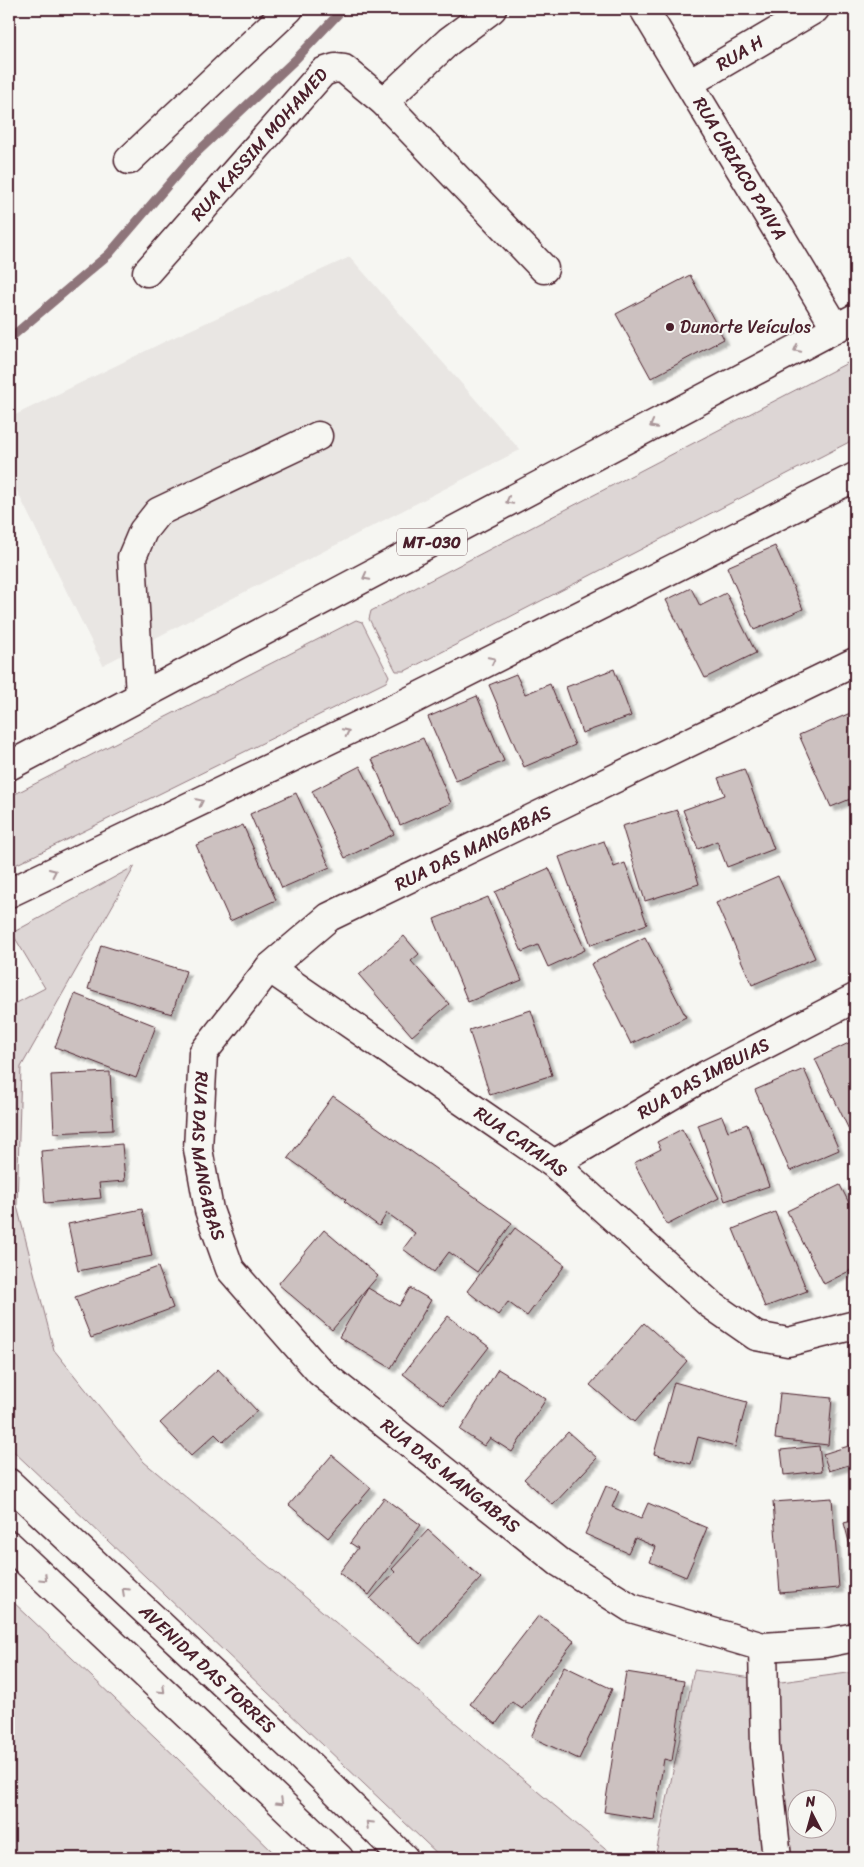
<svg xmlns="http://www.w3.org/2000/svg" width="864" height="1867" font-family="Sriracha,sans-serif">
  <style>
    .built { fill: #e9e6e3 }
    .green { fill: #ddd6d5; stroke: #947a80; fill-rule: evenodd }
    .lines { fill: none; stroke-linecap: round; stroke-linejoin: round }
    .stream { stroke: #8e747a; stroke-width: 9 }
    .building { fill: #ccc1c0; stroke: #4a1f2b; filter: url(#shadow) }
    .minor-casing { stroke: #4a1f2b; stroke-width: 31 }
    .major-casing { stroke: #4a1f2b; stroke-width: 31 }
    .minor { stroke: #f6f6f2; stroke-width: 28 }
    .major { stroke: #f6f6f2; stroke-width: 28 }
    .oneway { stroke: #a99598 }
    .poi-dot { fill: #4a1f2b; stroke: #f6f6f2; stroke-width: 2 }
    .labels { text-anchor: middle; stroke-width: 4; stroke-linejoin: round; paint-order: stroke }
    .shield { fill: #f6f6f2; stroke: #7e6067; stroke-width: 1 }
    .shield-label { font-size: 16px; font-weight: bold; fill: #4a1f2b }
    .street-label { font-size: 18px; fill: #4a1f2b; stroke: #f6f6f2 }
    .poi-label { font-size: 18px; fill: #4a1f2b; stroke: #f6f6f2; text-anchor: start }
  </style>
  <defs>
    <filter id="shadow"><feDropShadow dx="4.5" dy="4.5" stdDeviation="1" flood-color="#0004"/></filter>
  </defs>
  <rect width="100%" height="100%" fill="#f6f6f2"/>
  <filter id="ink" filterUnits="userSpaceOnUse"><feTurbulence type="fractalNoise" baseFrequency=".02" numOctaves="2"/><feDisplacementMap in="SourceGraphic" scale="10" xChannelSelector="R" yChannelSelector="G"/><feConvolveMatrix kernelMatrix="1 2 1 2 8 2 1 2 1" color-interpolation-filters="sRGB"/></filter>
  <g filter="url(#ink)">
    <path class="built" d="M350,257L520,450L103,665L9,475V418L168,340Z"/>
    <path class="green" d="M855,359V439L405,671H396L369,619L371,611Z
      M356,620L362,622L389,676L386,682L9,868V797Z
      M135,866L21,1067L17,1206L54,1350L144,1462L617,1858H442L9,1447V1007L45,988L12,933Z
      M9,1598L177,1758L279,1858H9Z
      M694,1670L781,1682L855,1672V1858H655ZM796,1800H826V1830H796Z"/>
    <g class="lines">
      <path class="stream" d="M9,339L109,254L192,157L296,59L343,9"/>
    </g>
    <path class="building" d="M690,275L724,339L651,378L616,314Z
      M775,546L803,609L754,630L727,567Z
      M691,588L700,606L726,593L756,653L705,678L666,600Z
      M614,669L631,716L582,733L566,687Z
      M516,674L525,694L550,684L575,745L524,767L489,685Z
      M477,696L504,761L456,781L428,717Z
      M855,711V797L831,807L799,735Z
      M423,738L451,803L400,825L372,759Z
      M360,766L394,834L345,858L312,791Z
      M744,769L774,849L727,867L717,841L698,849L683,810L725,795L718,778Z
      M296,793L330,867L282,888L250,814Z
      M677,810L699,884L645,901L622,826Z
      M243,825L276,900L230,921L196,845Z
      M604,841L614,867L625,863L647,924L591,945L559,857Z
      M549,868L585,950L548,967L538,945L522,952L495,892Z
      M778,876L815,958L752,985L716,903Z
      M488,897L522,980L468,1002L434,919Z
      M404,936L419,954L411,961L449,1004L412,1036L359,975Z
      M645,937L686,1017L631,1044L591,964Z
      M101,945L186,971L172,1014L88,989Z
      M75,994L156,1026L136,1078L55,1047Z
      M531,1010L552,1075L490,1095L469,1030Z
      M855,1040V1137L853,1138L815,1059Z
      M804,1069L839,1150L790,1171L755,1090Z
      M110,1072L113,1130L54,1133L51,1075Z
      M333,1096L512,1223L477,1272L449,1252L434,1272L403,1249L415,1233L387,1213L379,1226L344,1201L346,1199L288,1158Z
      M722,1116L728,1131L747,1124L769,1186L725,1201L698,1125Z
      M682,1129L719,1198L667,1225L634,1163L661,1149L657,1142Z
      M122,1144L125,1181L99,1183L101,1198L45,1203L41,1151Z
      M840,1185L855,1215V1268L824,1284L787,1211Z
      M142,1209L152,1256L78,1271L68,1224Z
      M775,1212L807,1291L765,1307L733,1229Z
      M515,1228L565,1265L527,1316L508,1302L498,1315L467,1291Z
      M324,1230L378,1276L332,1330L278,1284Z
      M158,1267L173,1308L91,1338L75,1297Z
      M368,1288L399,1306L410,1288L431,1300L391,1368L339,1337Z
      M448,1316L489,1347L444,1405L403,1374Z
      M644,1323L687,1361L634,1422L590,1385Z
      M218,1369L257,1411L223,1442L215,1434L191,1456L160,1423Z
      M498,1369L546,1399L512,1452L490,1438L484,1446L460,1430Z
      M674,1382L747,1402L735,1447L698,1437L691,1464L654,1454Z
      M780,1393L832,1398L828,1445L775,1439Z
      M568,1432L597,1458L553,1505L524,1479Z
      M855,1444V1463L829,1471L823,1454Z
      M819,1446L822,1471L784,1475L781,1450Z
      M332,1455L371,1488L328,1538L289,1505Z
      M606,1486L619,1491L612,1507L641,1519L648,1503L707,1528L686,1577L650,1562L656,1547L635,1538L628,1553L585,1534Z
      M384,1498L421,1525L369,1595L339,1573L358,1548L350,1543Z
      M832,1498L839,1588L780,1593L773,1502Z
      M855,1520V1564L844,1523Z
      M428,1530L481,1578L420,1644L370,1599L395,1572L392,1569Z
      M539,1615L574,1641L522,1709L512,1702L496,1724L470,1704Z
      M564,1666L612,1689L579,1759L531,1737Z
      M626,1672L684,1681L672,1761L664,1759L654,1820L604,1812Z"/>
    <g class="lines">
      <defs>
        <g id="minor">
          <path id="s1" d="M644,9L836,328"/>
          <path id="s2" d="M689,83L815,9"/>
          <path d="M384,102L449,41L492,9"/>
          <path d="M129,160L289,9"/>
          <path id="s3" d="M147,272L323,72L335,68L344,69L384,102L544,269"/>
          <path id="s4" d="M855,662L329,917L269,968L203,1053L198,1149L209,1210L230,1269L320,1372L560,1563L631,1608L763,1647L825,1643L855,1637"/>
          <path d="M140,696L132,557L143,531L158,512L318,436"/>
          <path id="s5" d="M269,968L554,1164L710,1304L756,1336L788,1342L855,1325"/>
          <path id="s6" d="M554,1164L708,1074L855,998"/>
          <path d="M763,1647L765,1747L777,1858"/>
        </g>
        <g id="major">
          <path d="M9,766L855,318"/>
          <path d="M9,893L412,700L855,477"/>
          <path id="s7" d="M9,1483L292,1748L404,1858"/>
          <path d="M9,1545L339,1858"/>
        </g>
      </defs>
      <use href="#minor" class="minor-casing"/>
      <use href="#major" class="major-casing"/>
      <use href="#minor" class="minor"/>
      <use href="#major" class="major"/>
    </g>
    <defs><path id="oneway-chevron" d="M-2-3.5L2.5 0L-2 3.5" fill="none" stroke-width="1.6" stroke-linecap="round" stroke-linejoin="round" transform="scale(1.25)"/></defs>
    <g class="oneway">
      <use href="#oneway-chevron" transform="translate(797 349) rotate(152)"/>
      <use href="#oneway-chevron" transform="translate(653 425) rotate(152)"/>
      <use href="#oneway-chevron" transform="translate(509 501) rotate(152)"/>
      <use href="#oneway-chevron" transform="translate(366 577) rotate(152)"/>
      <use href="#oneway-chevron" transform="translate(492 660) rotate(-27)"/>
      <use href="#oneway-chevron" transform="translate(346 732) rotate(-26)"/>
      <use href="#oneway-chevron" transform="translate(200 802) rotate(-26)"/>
      <use href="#oneway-chevron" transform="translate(53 872) rotate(-25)"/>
      <use href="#oneway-chevron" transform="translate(44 1578) rotate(44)"/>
      <use href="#oneway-chevron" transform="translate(125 1591) rotate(-137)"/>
      <use href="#oneway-chevron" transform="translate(162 1690) rotate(44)"/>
      <use href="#oneway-chevron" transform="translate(280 1802) rotate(44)"/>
      <use href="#oneway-chevron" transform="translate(369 1824) rotate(-136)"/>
    </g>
  </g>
  <circle class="poi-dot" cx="670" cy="327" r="5"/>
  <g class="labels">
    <rect class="shield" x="397" y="528.5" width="70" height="27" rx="4"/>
    <g class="shield-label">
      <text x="432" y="548">MT-030</text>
    </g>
    <g class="street-label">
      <text dy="6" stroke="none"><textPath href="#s2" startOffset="59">RUA H</textPath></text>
      <text dy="6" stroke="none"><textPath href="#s3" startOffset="170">RUA KASSIM MOHAMED</textPath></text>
      <text dy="6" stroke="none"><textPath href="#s1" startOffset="186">RUA CIRIACO PAIVA</textPath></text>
      <text transform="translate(473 848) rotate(-26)" y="6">RUA DAS MANGABAS</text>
      <text dy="6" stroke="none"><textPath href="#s6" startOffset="172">RUA DAS IMBUIAS</textPath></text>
      <text dy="6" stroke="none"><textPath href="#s5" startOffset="306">RUA CATAIAS</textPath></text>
      <text dy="6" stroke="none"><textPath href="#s4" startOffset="875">RUA DAS MANGABAS</textPath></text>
      <text dy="6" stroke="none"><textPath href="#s4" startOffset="1295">RUA DAS MANGABAS</textPath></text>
      <text dy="6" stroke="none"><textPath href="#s7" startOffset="272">AVENIDA DAS TORRES</textPath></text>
    </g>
    <g class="poi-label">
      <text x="680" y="333">Dunorte Veículos</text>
    </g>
  </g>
  <rect width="864" height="1867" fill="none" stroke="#f6f6f2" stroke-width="30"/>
  <rect x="15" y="15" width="834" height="1837" fill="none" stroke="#4a1f2b" stroke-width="2" filter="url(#ink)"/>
  <g transform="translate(812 1814) rotate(354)"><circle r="24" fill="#f6f6f2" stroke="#b1a0a2"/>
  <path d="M0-4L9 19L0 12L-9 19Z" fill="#4a1f2b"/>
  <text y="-8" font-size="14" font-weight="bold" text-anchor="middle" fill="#4a1f2b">N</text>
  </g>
</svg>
